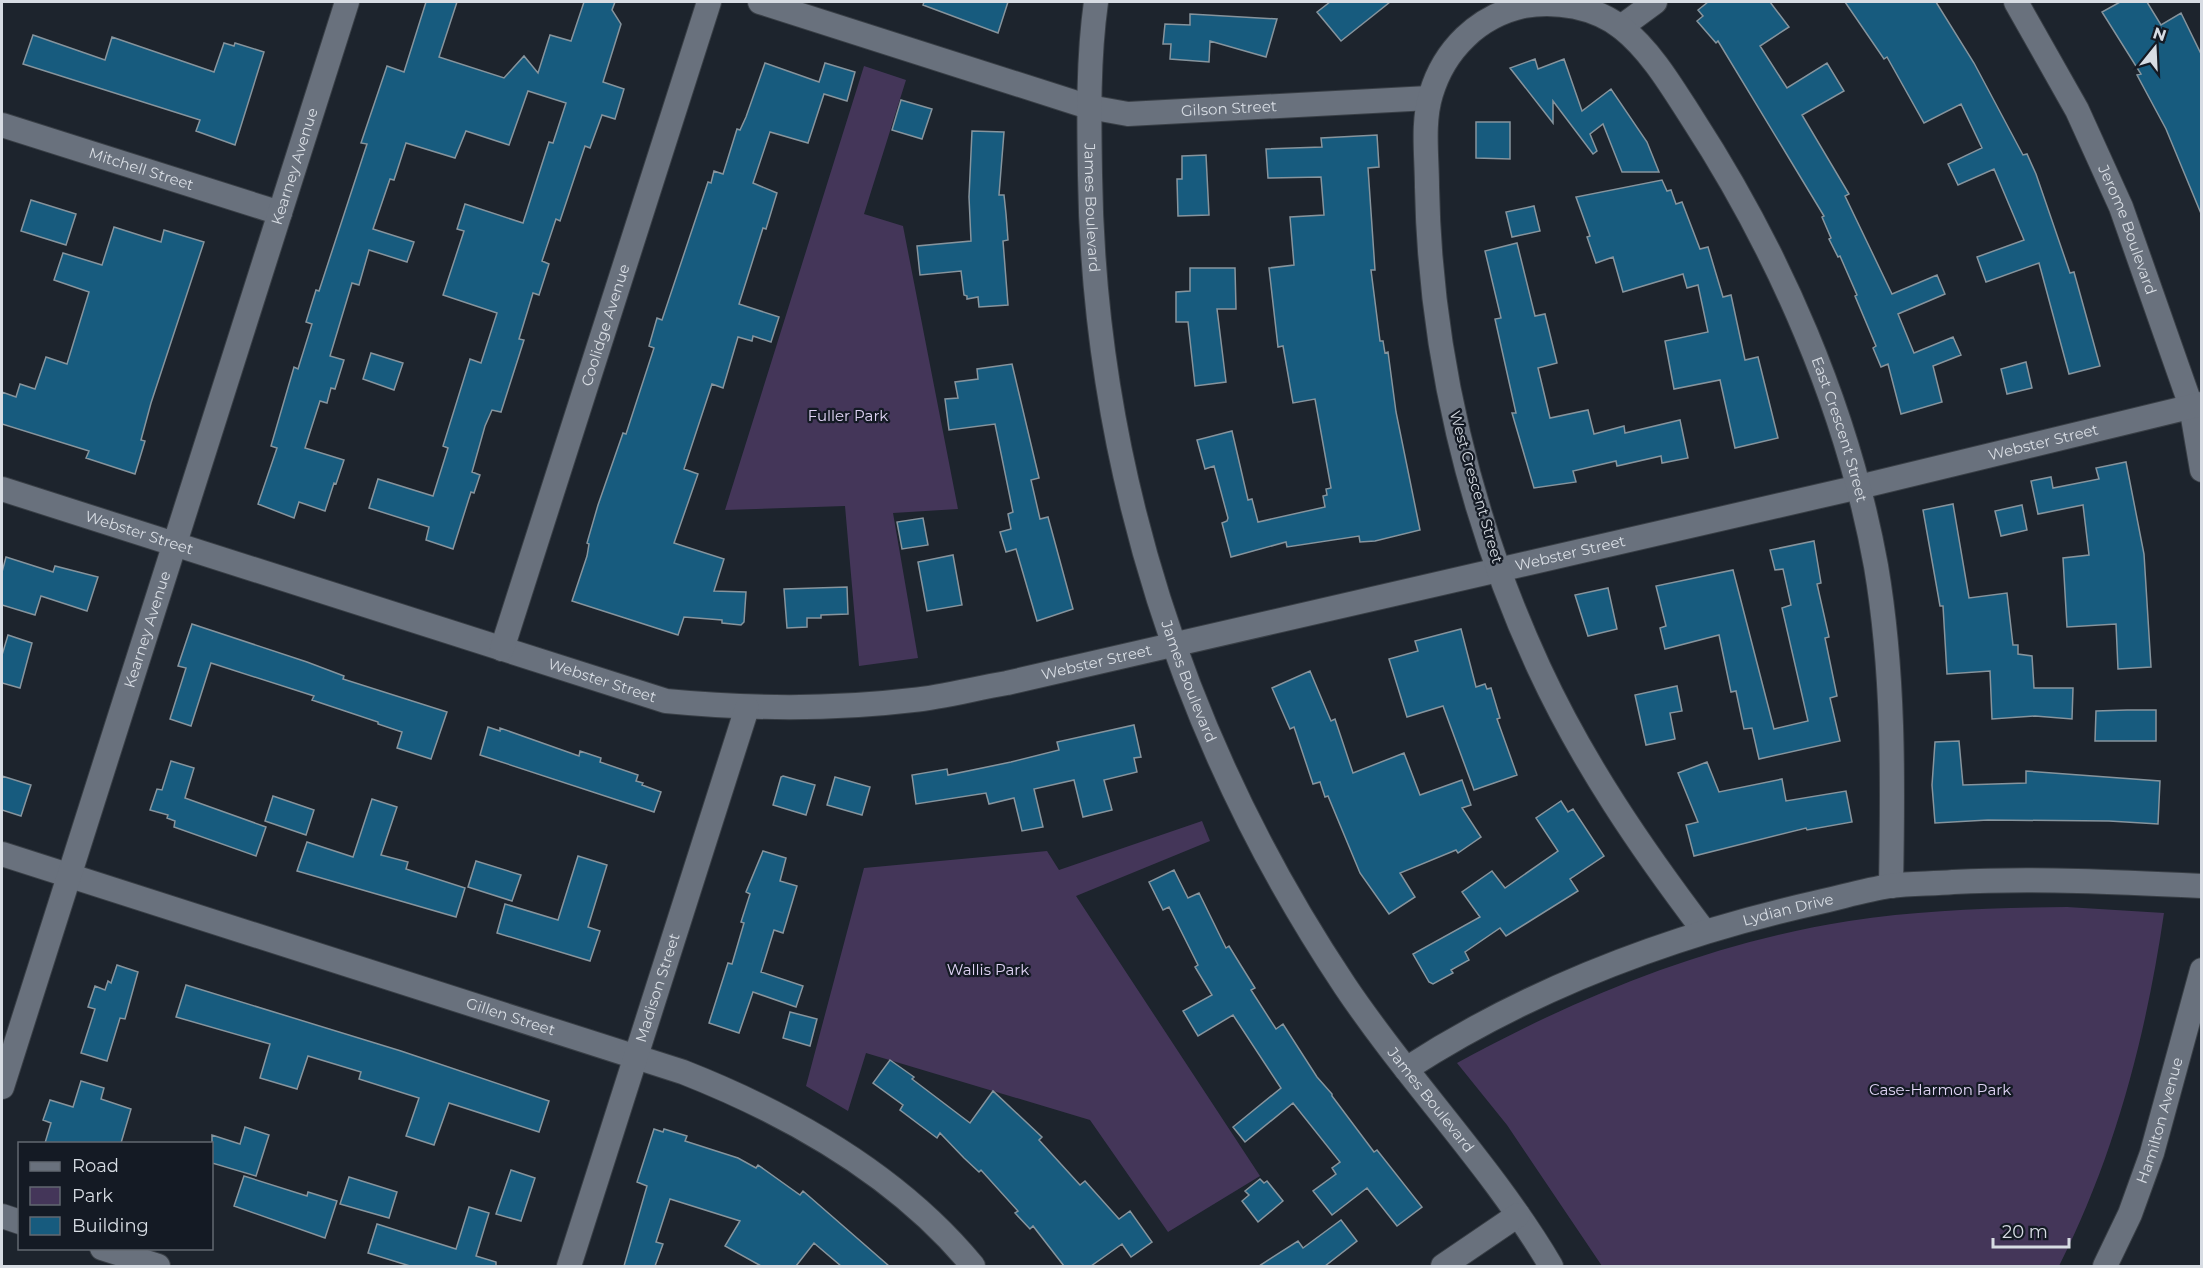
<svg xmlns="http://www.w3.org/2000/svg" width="2203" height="1268" font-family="Montserrat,sans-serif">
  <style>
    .green { fill: #443659 }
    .building { fill: #175b7e; stroke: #86949d; stroke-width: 1.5 }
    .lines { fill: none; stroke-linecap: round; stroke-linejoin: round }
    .street-casing { stroke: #393f46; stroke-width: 26 }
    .street { stroke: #69717d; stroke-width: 24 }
    .labels { text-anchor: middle; stroke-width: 4.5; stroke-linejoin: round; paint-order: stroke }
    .street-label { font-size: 15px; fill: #d7dce3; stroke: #141a24 }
    .park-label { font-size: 15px; fill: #e0d4f5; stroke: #141a24 }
  </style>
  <rect width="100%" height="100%" fill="#1d242d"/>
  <path class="green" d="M864,66L906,80L864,214L903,226L958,509L893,513L918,658L859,666L845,506L725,510Z
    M1202,821L1210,841L1076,896L1260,1176L1168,1232L1090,1120L866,1053L848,1111L806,1086L864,868L1047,851L1059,870Z
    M2067,907L2164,913C2146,1036 2115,1155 2059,1266H1602L1507,1125L1457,1063C1579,996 1710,943 1849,921C1921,910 1994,908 2067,907Z"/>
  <path class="building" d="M426,2H457L439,57L504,78L524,56L538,73L550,35L571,41L584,2H615L612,10L621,24L603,82L624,89L615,119L602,115L590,148L585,146L560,221L556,219L542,261L549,264L539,295L533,293L519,339L524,340L501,412L492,410L485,426L472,472L480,475L474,493L471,492L453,549L426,540L429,527L369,508L378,479L433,496L448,448L443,446L470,359L481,363L497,313L443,295L464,231L457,229L465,204L523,223L549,142L553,143L566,103L528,91L509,145L466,131L455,158L406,143L394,180L390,179L373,229L414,242L407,262L369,250L359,285L352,283L330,356L344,360L335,389L331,388L327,403L320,401L305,448L344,460L336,484L334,483L325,511L299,502L294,518L258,504L277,448L271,446L287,391L294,367L298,369L312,324L306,322L316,290L319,291L367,144L361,143L387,66L404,72Z
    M924,2H1008L998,33L923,5Z
    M1330,2H1390L1341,41L1317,12Z
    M1708,2H1770L1789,27L1760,46L1787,88L1827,63L1844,91L1802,115L1849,194L1845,196L1892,294L1937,275L1945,294L1898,314L1914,353L1953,337L1961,355L1933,366L1942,402L1901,414L1888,364L1881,367L1873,348L1876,346L1855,296L1857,295L1840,256L1838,257L1829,239L1831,238L1822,217L1824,216L1718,41L1716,43L1697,21L1703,16L1698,10Z
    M1845,2H1936L1974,63L2023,155L2027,154L2036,174L2070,273L2074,272L2100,366L2069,374L2039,263L1986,282L1977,257L2024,240L1994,169L1958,185L1948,164L1982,148L1961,104L1924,123L1887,57L1884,59Z
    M2120,2H2147L2161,25L2181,13L2202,56V216L2166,129L2137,75L2141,74L2102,12Z
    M1190,14L1277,19L1266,57L1210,41L1209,62L1170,59L1171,44H1163L1165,24L1190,25Z
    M33,35L105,60L112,37L214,72L224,43L234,46L235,43L264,52L235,145L196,131L200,120L23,64Z
    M1535,59L1538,69L1564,59L1582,111L1611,89L1647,142L1659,172H1622L1603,124L1590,134L1597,151L1593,154L1553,101V123L1510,68Z
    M765,63L819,82L825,63L855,72L847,101L824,94L808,143L770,132L753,183L777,193L766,229L763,228L739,304L779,317L771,342L753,336L752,341L738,337L723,388L712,384L684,469L698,474L674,543L724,559L714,591L746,592L744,622L741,625L722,623V620L684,617L678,635L572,601L587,556L589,544L587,543L598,505L623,433L626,434L654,348L649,346L657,318L662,320L708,182L711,183L714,171L723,174L737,129L740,130L746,117Z
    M901,100L932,109L922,139L892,130Z
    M1476,122H1510V159L1476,158Z
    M972,131L1004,132L999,195H1004L1006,214L1008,240L1003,241L1008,305L979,307L978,297L967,299V296L964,295L961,271L920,275L917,246L971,241L969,197Z
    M1377,135L1379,167L1368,168L1375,270H1371L1380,341H1383L1385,353L1388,352L1396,412L1420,530L1375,541L1360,542L1359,536L1287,547L1286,542L1231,557L1222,523L1227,521L1228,518L1214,466L1205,469L1197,440L1232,431L1248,500L1252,499L1258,522L1325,507L1323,496L1327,495L1326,489L1331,488L1315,399L1293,403L1283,346L1278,347L1269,268L1294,265L1290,217L1324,215L1321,177L1268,178L1266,149L1322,147L1321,138Z
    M1206,155L1209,215L1178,216L1177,179H1182V156Z
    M1662,180L1667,191L1671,190L1676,204L1682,202L1700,249L1708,247L1723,297L1731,295L1745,360L1758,357L1778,438L1735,448L1720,380L1674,389L1665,341L1708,332L1698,285L1687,288L1683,274L1623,292L1613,257L1596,263L1587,237L1590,236L1576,197Z
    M31,200L76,214L66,245L21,231Z
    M1534,206L1540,231L1512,237L1506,212Z
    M114,227L161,242L164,230L204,242L151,403L141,440L145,441L135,474L86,458L89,451L2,424V392L16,397L20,384L35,389L46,357L67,364L89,292L54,280L63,253L102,265Z
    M1517,243L1535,316L1545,314L1557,363L1538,368L1550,418L1588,410L1594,434L1624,426L1625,433L1680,420L1688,458L1662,463L1661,456L1617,466L1616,461L1573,471L1576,482L1534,488L1512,413H1516L1495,319L1501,318L1485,251Z
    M1190,268H1235L1236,309H1217L1226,382L1195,386L1188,322H1176V292L1190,291Z
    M371,353L403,363L394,390L363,379Z
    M2026,362L2032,388L2007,394L2001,369Z
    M1012,364L1039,478L1031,480L1040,519L1048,517L1073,609L1037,621L1016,549L1006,552L1000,532L1011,529L1008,514L1013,512L995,424L949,430L945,399L958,398L955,382L978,379L977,369Z
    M2126,462L2144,554L2151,667L2118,669L2116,624L2067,627L2063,558L2089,555L2083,505L2038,514L2031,481L2051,477L2053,488L2099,479L2096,468Z
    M1953,504L1969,598L2007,593L2013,645H2018V654L2032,656L2034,688H2073L2072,719L2035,716L1992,719L1990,671L1947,674L1943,606H1940L1923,510Z
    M2022,505L2027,530L2001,536L1995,511Z
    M923,518L928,545L902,549L897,522Z
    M1814,541L1821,583L1817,584L1829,637L1825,638L1837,696L1830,698L1840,741L1759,759L1752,728L1744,729L1736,691L1731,692L1719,635L1665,649L1660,628L1666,626L1656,586L1733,570L1774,729L1808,721L1782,608L1791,605L1783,569L1775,570L1770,550Z
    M953,555L962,605L927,611L918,562Z
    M6,557L53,572L55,566L98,577L87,611L41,596L35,615L2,605V572Z
    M847,587L848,614L821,615V618H807V627L787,628L784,589Z
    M1608,588L1617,629L1588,636L1575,595Z
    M192,624L307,662L344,676L343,679L447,712L431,759L397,748L402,732L378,724V722L312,700L314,696L211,663L191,726L170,719L186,668L178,666Z
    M1461,629L1476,687L1485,684L1487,689L1491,688L1500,718L1497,719L1517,775L1474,790L1443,706L1407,717L1389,659L1418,651L1415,641Z
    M8,635L32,643L20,688L2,683V655Z
    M1310,671L1331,721L1335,719L1353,773L1404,753L1420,795L1462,780L1471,805L1462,808L1481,837L1458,853L1456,850L1400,873L1415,897L1389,914L1360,873L1328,796L1325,797L1320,782L1313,784L1294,727L1290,729L1272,688Z
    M1677,686L1682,711L1670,713L1675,739L1646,745L1635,695Z
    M2127,710H2156V741H2095L2096,711Z
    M1134,725L1141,757L1134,758L1137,772L1104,780L1112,810L1083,817L1074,780L1034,789L1043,827L1022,831L1014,798L989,804L986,793L916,804L912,775L947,769L948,775L1011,762L1059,750L1057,742Z
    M488,727L500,731V728L579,756L580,751L601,758L600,762L638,775L636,781L643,783L642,785L661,792L654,812L480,755Z
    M1959,741L1963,785L2026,783V771L2160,781L2158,824L2109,821L1988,820L1935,823L1932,785L1935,742Z
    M171,761L194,768L185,798L266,827L256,856L174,827L175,821L167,818L168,815L150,810L157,789L162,790Z
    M1707,762L1719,792L1782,779L1786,801L1846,791L1852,822L1807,830L1806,828L1694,856L1686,825L1698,822L1678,773Z
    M2,776L31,785L21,816L2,810Z
    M783,776L815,785L806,815L773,805L781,777Z
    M835,777L870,787L862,815L827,805Z
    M273,796L314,810L306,835L265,821Z
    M372,799L397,807L381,855L408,862L406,869L465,888L456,917L297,871L307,842L353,857Z
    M1561,801L1568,812L1573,809L1604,856L1570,879L1578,891L1506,936L1500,928L1465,952L1469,960L1451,970L1453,973L1433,984L1429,982L1413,954L1480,917L1462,892L1492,871L1505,888L1558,851L1536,818Z
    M763,851L786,858L780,881L797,886L783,933L774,930L761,972L803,986L796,1007L753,992L739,1033L709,1023L728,963L732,964L744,923L741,922L750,894L746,892Z
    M578,856L607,865L588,927L600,931L590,961L497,933L505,904L558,920Z
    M476,861L521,875L512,901L468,887Z
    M1174,870L1188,898L1199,893L1226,948L1229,946L1240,964L1255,988L1251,990L1276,1029L1283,1024L1317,1077L1332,1094V1096L1374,1152L1377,1150L1422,1207L1397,1226L1367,1188L1332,1215L1313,1191L1336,1174L1332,1168L1340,1162L1293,1103L1245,1142L1233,1127L1281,1088L1233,1015L1198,1036L1183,1011L1212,995L1195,967L1198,965L1169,907L1163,910L1149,882Z
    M117,965L138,972L125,1019L120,1018L107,1061L81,1053L95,1009L88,1007L95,986L105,990L108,981L111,983Z
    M186,985L401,1051L549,1101L539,1132L449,1103L434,1145L406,1136L419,1098L359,1079L361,1072L308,1056L297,1089L260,1078L270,1044L176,1017Z
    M790,1012L817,1019L810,1046L783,1038Z
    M890,1060L914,1077L912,1079L970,1123L993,1091L1042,1137L1039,1140L1080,1185L1085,1181L1119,1219L1130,1211L1152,1242L1131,1257L1122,1244L1091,1266H1064L1033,1226L1030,1229L1015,1213L1018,1211L981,1170L979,1172L964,1158L940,1133L937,1138L900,1110L903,1105L873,1083Z
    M81,1081L104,1088L101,1099L131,1109L121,1143H45L51,1123L43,1120L50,1100L73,1107Z
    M245,1127L269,1135L256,1176L212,1163V1135L240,1144Z
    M654,1129L663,1132L664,1129L687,1136L685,1141L738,1158L756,1168L758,1165L800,1195L803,1191L889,1266H841L814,1243L796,1266H761L725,1246L740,1221L670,1199L656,1242L663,1244L655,1266H624L647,1186L637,1182Z
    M511,1170L535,1178L521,1221L496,1214Z
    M244,1176L307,1196L308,1192L337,1201L325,1238L234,1206Z
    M349,1177L397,1192L389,1218L340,1204Z
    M1260,1179L1264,1183L1267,1181L1283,1201L1258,1222L1242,1201L1249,1195L1245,1191Z
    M469,1207L489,1213L476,1256L496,1262V1266H410L368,1253L377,1224L456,1249Z
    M1341,1220L1357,1241L1325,1266H1259L1298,1241L1303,1248Z"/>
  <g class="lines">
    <defs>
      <g id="street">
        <path id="s1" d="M760,2L1089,107L1128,114L1429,98"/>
        <path id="s2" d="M1096,2C1088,59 1089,117 1090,175C1094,465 1184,745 1345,986C1410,1083 1492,1166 1551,1266"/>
        <path id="s3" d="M2016,2L2077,110L2121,207L2191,406L2202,470"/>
        <path d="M1621,27L1655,2"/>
        <path id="s4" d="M2,125L280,213"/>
        <path id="s5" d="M2,489L666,701C749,709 830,710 913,700C944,697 976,688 1007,683L1859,487L2202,404"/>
        <path id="s6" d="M502,649L709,2"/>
        <path id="s7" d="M2,854L683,1072C792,1115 898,1175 973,1266"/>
        <path id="s8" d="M1704,931C1641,848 1583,763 1539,668C1470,519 1430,352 1427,187C1427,157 1422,123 1431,94C1444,50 1478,16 1524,6C1556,0 1595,7 1622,28C1651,51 1672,87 1692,118C1779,252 1847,407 1876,566C1894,672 1893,779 1891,886"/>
        <path id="s9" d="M1406,1069C1531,988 1669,936 1815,903C1839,898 1864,890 1890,886C1910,883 1932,884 1953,882C2036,878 2119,882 2202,886"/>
        <path id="s10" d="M2,1087L347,2"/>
        <path d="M2,1216L20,1222"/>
        <path d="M102,1248L158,1266"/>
        <path id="s11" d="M569,1266L747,708"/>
        <path d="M1443,1266L1518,1215"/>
        <path id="s12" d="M2105,1266L2130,1214L2152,1153L2202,970"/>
      </g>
    </defs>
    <use href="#street" class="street-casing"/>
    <use href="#street" class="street"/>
  </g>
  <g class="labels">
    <g class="street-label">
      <text dy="5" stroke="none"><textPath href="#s1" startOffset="486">Gilson Street</textPath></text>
      <text dy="5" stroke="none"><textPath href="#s10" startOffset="966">Kearney Avenue</textPath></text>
      <text dy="5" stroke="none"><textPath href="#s4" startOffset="146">Mitchell Street</textPath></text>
      <text dy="5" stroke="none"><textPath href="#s2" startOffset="206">James Boulevard</textPath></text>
      <text dy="5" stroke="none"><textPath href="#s3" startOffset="254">Jerome Boulevard</textPath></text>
      <text dy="5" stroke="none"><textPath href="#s6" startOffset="340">Coolidge Avenue</textPath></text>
      <text dy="5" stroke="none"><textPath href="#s8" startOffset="1600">East Crescent Street</textPath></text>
      <text dy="5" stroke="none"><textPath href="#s5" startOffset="2104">Webster Street</textPath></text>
      <text transform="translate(1476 487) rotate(74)" y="5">West Crescent Street</text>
      <text dy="5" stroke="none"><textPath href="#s5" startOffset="144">Webster Street</textPath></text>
      <text dy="5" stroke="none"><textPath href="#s5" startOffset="1618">Webster Street</textPath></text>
      <text dy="5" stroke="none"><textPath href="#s10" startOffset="480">Kearney Avenue</textPath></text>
      <text dy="5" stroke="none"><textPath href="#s5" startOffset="1132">Webster Street</textPath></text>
      <text dy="5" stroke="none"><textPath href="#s5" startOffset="630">Webster Street</textPath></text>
      <text dy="5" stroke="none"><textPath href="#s2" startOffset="692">James Boulevard</textPath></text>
      <text dy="5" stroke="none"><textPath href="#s9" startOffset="416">Lydian Drive</textPath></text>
      <text dy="5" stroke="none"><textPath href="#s11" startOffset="292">Madison Street</textPath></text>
      <text dy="5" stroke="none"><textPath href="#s7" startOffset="534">Gillen Street</textPath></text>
      <text dy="5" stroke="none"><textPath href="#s2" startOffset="1178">James Boulevard</textPath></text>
      <text dy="5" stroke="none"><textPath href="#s12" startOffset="156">Hamilton Avenue</textPath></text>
    </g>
    <g class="park-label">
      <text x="848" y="421">Fuller Park</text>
      <text x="988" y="975">Wallis Park</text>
      <text x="1940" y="1095">Case-Harmon Park</text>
    </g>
  </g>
  <rect width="2203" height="1268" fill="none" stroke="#d7dce3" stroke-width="6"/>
  <rect x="18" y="1142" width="195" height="108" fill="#141a24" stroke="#626870" stroke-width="1.5"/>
  <rect x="30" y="1162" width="30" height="9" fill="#69717d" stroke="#626870" stroke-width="1.5"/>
  <text x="72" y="1172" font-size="18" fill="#d7dce3">Road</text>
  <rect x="30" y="1187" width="30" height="18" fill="#443659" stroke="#626870" stroke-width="1.5"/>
  <text x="72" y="1202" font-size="18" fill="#d7dce3">Park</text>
  <rect x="30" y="1217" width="30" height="18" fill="#175b7e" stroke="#626870" stroke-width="1.5"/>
  <text x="72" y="1232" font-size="18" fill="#d7dce3">Building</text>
  <g transform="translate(2155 48) rotate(18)" stroke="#141a24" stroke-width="4.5" paint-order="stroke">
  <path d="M0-4.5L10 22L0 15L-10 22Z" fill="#d7dce3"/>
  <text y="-9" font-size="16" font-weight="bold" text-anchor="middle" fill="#d7dce3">N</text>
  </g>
  <path d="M1993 1238v9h76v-9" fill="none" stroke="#d7dce3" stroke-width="3"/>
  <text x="2002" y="1238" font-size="18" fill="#d7dce3" stroke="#141a24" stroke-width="4.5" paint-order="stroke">20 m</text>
</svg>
